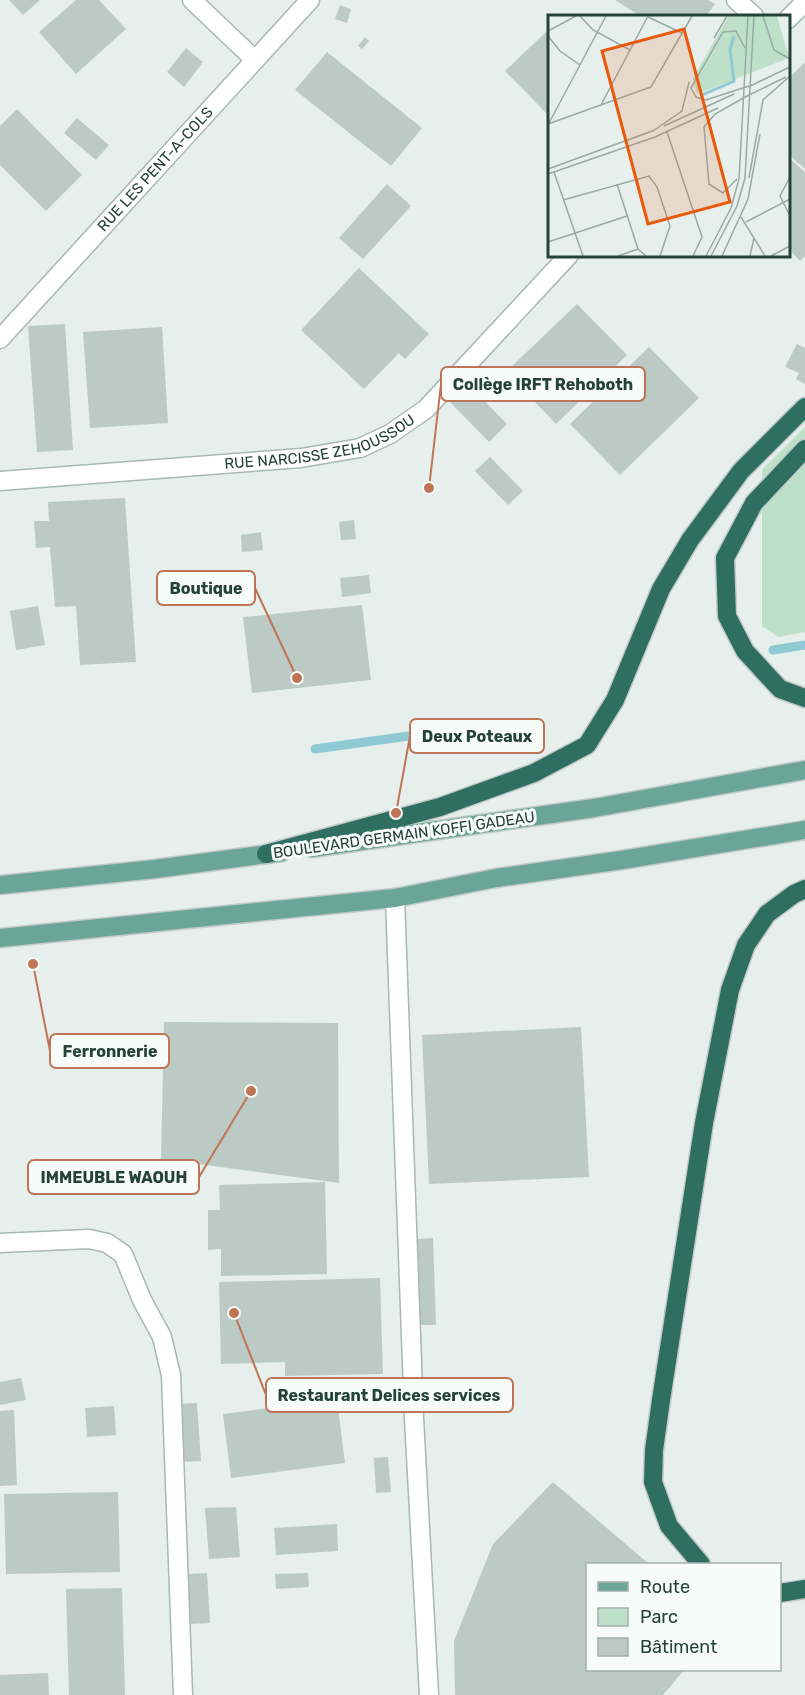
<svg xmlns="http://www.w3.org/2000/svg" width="805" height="1695" font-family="Rubik,sans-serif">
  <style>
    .green { fill: #bfe0c8 }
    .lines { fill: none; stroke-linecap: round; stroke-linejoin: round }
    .stream { stroke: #8ec9d4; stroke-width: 9 }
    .building { fill: #bbcac4 }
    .minor-casing { stroke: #a8b8b2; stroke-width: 21 }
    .major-casing { stroke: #c2cac8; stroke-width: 21 }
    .highway-casing { stroke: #c2cac8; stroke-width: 21 }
    .minor { stroke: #fff; stroke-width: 18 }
    .major { stroke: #6aa596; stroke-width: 18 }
    .highway { stroke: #2f6f62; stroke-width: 18 }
    .labels { text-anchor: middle; stroke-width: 6; stroke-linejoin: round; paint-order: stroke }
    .street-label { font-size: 15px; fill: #24423a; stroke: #f7fbf9 }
    .inset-river { fill: none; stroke: #8ec9d4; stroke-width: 3 }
    .inset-road { fill: none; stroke: #98aaa4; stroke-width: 1.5 }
    .view { fill: #e8590c; fill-opacity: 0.15; stroke: #e8590c; stroke-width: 3 }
    .inset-edge { fill: none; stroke: #24423a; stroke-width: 3 }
    .leader { fill: none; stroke: #c07456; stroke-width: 2 }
    .callout-dot { fill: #c07456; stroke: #f7fbf9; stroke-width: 2 }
    .callout { fill: #f7fbf9; stroke: #c07456; stroke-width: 2 }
    .callout-label { font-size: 16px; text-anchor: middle; font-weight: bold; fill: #24423a }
  </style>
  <rect width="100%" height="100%" fill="#e6efeb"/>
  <path class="green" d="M805,427V632L778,637L762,626V470Z"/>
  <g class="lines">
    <path class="stream" d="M773,650L805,645
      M315,749L481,726"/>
  </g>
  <path class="building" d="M9,0H40L23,15Z
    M76,0H99L126,29L76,74L39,32Z
    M615,0H708L715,4L706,16H640Z
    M340,5L351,9L347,23L335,19Z
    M550,28V117L505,71Z
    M365,37L369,41L362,49L358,46Z
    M186,48L203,62L184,87L167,72Z
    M327,52L422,128L391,166L295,90Z
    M805,62V169L788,154V79Z
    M17,109L82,175L46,211L0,165V126Z
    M77,118L109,145L96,160L64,133Z
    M788,157L805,172V256L800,261L788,248Z
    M387,184L411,206L363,259L339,238Z
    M359,268L429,334L405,359L399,353L364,389L301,330Z
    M577,304L627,355L556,424L506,372Z
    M65,324L73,450L37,452L28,326Z
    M162,327L168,423L90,428L83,332Z
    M797,344L805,348V384L796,379L799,373L785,367Z
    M649,347L699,398L620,475L570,424Z
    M469,385L507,424L489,442L451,403Z
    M490,457L523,491L508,505L475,471Z
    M125,498L136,662L80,665L76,606L55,607L50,547L36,548L34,521H49L48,502Z
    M354,520L356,539L341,540L339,522Z
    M261,532L263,550L242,552L241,535Z
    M369,575L371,593L342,597L340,578Z
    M362,605L371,680L252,693L243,617Z
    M38,606L45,645L16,650L10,611Z
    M164,1022L338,1023L339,1183L161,1159Z
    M581,1027L589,1177L429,1184L422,1035Z
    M325,1182L327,1274L221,1276V1249L208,1250V1210H220L219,1185Z
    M433,1238L436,1325H418L416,1239Z
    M380,1278L383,1374L285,1376V1362L221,1364L219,1282Z
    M21,1378L26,1400L0,1405V1382Z
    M337,1399L345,1463L231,1478L223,1414Z
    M197,1403L201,1461L178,1462L175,1404Z
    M114,1406L116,1435L87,1437L85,1408Z
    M14,1410L17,1485L0,1486V1411Z
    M388,1457L391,1492L376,1493L374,1458Z
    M553,1482L649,1564H588V1670H684L663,1695H455L454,1641L493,1544Z
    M118,1492L120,1572L6,1574L4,1494Z
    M236,1507L240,1557L209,1559L205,1508Z
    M337,1524L338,1551L276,1555L274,1528Z
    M207,1573L210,1623L188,1624L185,1574Z
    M308,1573L309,1587L276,1589L275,1574Z
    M122,1588L125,1695H69L66,1589Z
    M48,1673L49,1695H0V1675Z"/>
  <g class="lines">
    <defs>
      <g id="minor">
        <path d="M192,0L255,60"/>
        <path d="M736,0L754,16"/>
        <path d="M788,19L805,2"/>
        <path id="s1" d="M0,339L310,0"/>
        <path id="s2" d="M0,481L301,458L360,448L390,434L426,409L569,255"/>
        <path d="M395,898L414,1418L429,1695"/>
        <path d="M0,1243L89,1239L107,1243L123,1254L142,1300L162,1337L171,1375L183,1695"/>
      </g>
      <path id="major" d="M312,848L594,808L805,770
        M0,885L155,869L282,852
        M0,938L395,898L496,878L622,860L805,830"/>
      <path id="highway" d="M805,449L754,503L725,558L727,616L745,651L780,689L805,698
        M266,854L440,807L534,773L587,745L615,700L661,589L690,540L741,471L805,407
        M701,1564L669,1526L653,1482L654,1450L661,1400L704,1123L730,990L746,945L767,914L794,894L805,889
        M780,1593L805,1589"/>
    </defs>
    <use href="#minor" class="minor-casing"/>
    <use href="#major" class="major-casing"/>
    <use href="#highway" class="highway-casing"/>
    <use href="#minor" class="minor"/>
    <use href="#major" class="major"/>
    <use href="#highway" class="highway"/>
  </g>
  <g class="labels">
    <g class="street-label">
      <text dy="5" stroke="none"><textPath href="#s1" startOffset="230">RUE LES PENT-A-COLS</textPath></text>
      <text dy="5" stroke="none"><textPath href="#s2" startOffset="324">RUE NARCISSE ZEHOUSSOU</textPath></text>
      <text transform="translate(404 835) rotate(-8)" y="5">BOULEVARD GERMAIN KOFFI GADEAU</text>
    </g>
  </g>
  <g transform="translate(548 15)">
    <rect width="242" height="242" fill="#e6efeb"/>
    <path d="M181,1H229L241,43L149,79L145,63Z" fill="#bfe0c8"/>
    <path class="inset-river" d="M154,80L186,66L182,35L186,21"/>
    <path class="inset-road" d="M32,1L45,15L82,35M215,1L226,35L242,44M100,2L134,18M0,16L28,1M0,21L12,36L32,50M166,23L179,1M197,33L188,16L175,17L143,73L148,82L158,85L201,71M200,72L242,52M199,81L238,62M53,90L100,1M1,108L58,1M0,109L103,72L144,1M116,111L186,79M105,116L134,96L141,67M119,117L154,222L145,241M0,154L107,115M6,157L35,241M0,159L107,122L170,93M242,162L232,181L242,201M201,163L215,85L242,61M189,164L175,178L161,169L156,112L167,99L199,81M69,169L90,234L98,241M15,185L101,161L109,172L122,211L112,241M193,202L217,241M198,207L242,184M0,227L79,201M70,241L90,234M158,241L183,193L191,164L200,1M163,241L189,191L197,163L206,1M174,241L200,184L212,119M202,241L206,223M223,241L242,231"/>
    <path class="view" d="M136,14L182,187L100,209L54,36Z"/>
    <rect width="242" height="242" class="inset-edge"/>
  </g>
  <path class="leader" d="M429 488L441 384M297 678L255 588M396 813L410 736M33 964L50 1051M251 1091L199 1177M234 1313L266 1395"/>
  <g class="callout-dot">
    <circle cx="429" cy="488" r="6"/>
    <circle cx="297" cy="678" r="6"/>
    <circle cx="396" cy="813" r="6"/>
    <circle cx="33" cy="964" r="6"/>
    <circle cx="251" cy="1091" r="6"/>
    <circle cx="234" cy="1313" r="6"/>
  </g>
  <g class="callout">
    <rect x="441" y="367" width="204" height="34" rx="6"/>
    <rect x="157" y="571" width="98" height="34" rx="6"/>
    <rect x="410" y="719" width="134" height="34" rx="6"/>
    <rect x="50" y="1034" width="119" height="34" rx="6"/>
    <rect x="28" y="1160" width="171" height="34" rx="6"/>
    <rect x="266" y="1378" width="247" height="34" rx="6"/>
  </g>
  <g class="callout-label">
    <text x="543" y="390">Collège IRFT Rehoboth</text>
    <text x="206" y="594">Boutique</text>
    <text x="477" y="742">Deux Poteaux</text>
    <text x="110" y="1057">Ferronnerie</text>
    <text x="114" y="1183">IMMEUBLE WAOUH</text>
    <text x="389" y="1401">Restaurant Delices services</text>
  </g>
  <rect x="586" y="1563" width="195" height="108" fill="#f7fbf9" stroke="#a3b1ad" stroke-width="1.5"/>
  <rect x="598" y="1582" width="30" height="9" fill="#6aa596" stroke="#a3b1ad" stroke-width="1.5"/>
  <text x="640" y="1593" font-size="18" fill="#24423a">Route</text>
  <rect x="598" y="1608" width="30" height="18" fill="#bfe0c8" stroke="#a3b1ad" stroke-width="1.5"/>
  <text x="640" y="1623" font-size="18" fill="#24423a">Parc</text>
  <rect x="598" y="1638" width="30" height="18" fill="#bbcac4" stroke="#a3b1ad" stroke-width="1.5"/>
  <text x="640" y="1653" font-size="18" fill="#24423a">Bâtiment</text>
</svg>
